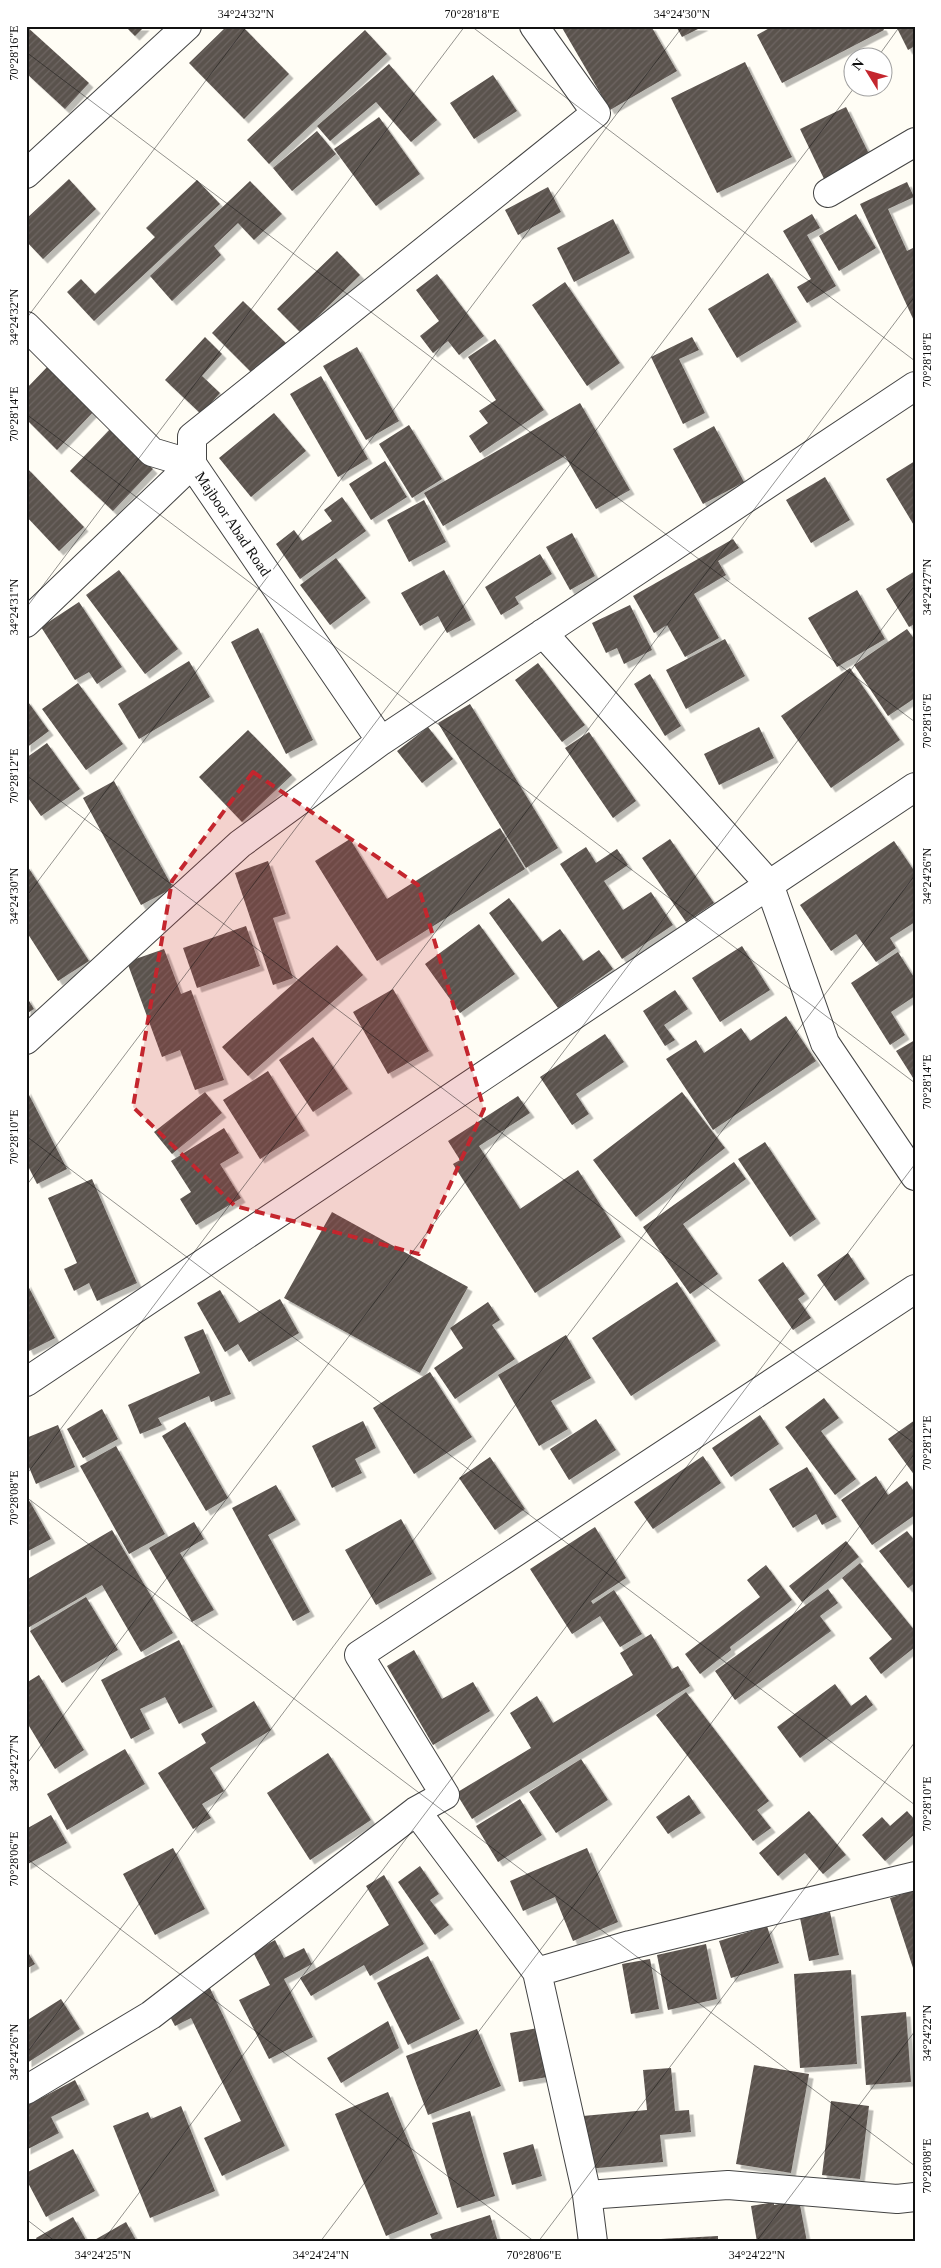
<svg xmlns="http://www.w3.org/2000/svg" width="941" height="2268" font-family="Georgia,serif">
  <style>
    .building { fill: url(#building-hatch); filter: url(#shadow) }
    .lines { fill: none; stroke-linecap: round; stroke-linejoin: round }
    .minor-casing { stroke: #444; stroke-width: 30 }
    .minor { stroke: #fff; stroke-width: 28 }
    .marked { fill: #c4262e; fill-opacity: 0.2; stroke: #c4262e; stroke-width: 4; stroke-dasharray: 10 6; stroke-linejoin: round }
    .ticks { fill: none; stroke: #111; stroke-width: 1; stroke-opacity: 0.45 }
    .labels { text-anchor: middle; stroke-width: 5; stroke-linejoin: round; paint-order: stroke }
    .street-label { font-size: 15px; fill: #111; stroke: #fff }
    .neatline { fill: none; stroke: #111; stroke-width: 2 }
    .ticks-label { font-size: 12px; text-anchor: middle; fill: #111 }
  </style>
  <defs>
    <pattern id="building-hatch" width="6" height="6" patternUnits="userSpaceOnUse" patternTransform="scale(1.25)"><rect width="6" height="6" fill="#5a524d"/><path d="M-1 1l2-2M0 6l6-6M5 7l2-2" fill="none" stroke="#6d6662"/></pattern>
    <filter id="shadow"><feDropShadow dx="4.5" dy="4.5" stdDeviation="0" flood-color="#0004"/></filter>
  </defs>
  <rect width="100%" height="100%" fill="#fffdf5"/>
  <path class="building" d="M26,26L89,83L65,109L26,73Z
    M125,26H145L135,36Z
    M227,26H242L289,74L244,119L189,63Z
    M561,26H651L677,71L610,110Z
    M676,26H704L682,37Z
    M773,26H882L884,30L782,83L757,35Z
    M896,26H915V46L908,50Z
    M365,30L387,54L269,164L247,140Z
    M745,62L792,157L717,193L671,98Z
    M389,64L437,120L411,142L376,102L330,141L317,126Z
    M493,75L517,111L474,139L450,103Z
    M846,107L872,160L826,183L800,129Z
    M379,117L420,174L376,206L334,149Z
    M317,131L336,154L292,191L273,168Z
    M69,179L96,209L43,259L26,241V219Z
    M197,180L220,204L94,321L67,292L81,279L95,294L155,237L146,228Z
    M250,181L282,214L254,240L238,223L214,246L221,255L172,301L150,276Z
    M907,182L914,197L888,209L907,251L915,247V323L860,204Z
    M548,187L561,212L518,235L505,210Z
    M812,214L820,228L807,235L836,286L807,303L797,287L811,279L783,231Z
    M856,214L876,248L839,271L819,236Z
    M613,219L630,253L574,282L557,248Z
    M337,251L360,275L301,333L277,309Z
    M768,273L797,322L737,358L708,309Z
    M437,274L484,336L459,355L448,341L433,353L420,336L439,321L416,290Z
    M565,282L620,363L587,386L532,305Z
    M243,301L289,346L257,378L212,333Z
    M205,337L222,354L202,376L220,393L201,414L165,380Z
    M692,337L699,350L679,359L705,413L683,424L651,357Z
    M495,339L544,410L480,453L469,436L488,423L479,411L496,400L468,357Z
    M357,347L399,421L366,440L323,366Z
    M50,364L96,409L57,450L26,419V389Z
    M321,376L368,459L338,477L290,394Z
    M580,403L630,490L596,509L565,456L443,526L424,493Z
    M274,413L306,451L251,497L219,458Z
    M409,425L442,479L412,498L379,444Z
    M714,426L744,482L703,504L673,449Z
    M111,428L153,469L113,511L70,471Z
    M385,461L407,497L371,520L349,484Z
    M915,461V527L886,479Z
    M26,467L84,527L59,551L26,516Z
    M825,477L850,520L811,543L786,500Z
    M342,497L366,531L300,579L276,544L294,530L302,541L332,521L324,510Z
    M424,500L446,542L409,562L387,520Z
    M572,533L595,576L570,590L546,547Z
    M733,539L739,548L718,561L726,575L694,594L719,638L685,657L667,625L654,633L633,596Z
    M540,554L552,574L515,597L519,604L501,615L485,587Z
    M336,558L366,598L330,625L300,585Z
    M119,570L178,649L145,674L86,595Z
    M444,570L471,620L447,633L438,616L420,626L401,593Z
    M915,571V624L909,627L886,589Z
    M857,590L885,639L837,667L808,618Z
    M79,602L122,667L97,684L89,672L75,680L41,627Z
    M630,605L652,650L624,664L617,648L606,653L592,623Z
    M258,628L313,740L286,754L231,642Z
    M907,629L915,640V698L888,716L854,665Z
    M725,639L745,676L686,709L666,670Z
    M189,661L210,697L139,739L118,704Z
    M538,663L585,725L562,742L515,680Z
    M850,668L900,740L831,788L781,716Z
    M650,674L681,726L665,736L634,684Z
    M78,683L123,744L86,770L42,709Z
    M26,699L49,731L26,748Z
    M470,704L558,848L526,868L438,723Z
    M428,727L453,759L422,783L397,751Z
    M759,727L774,758L719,785L704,754Z
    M248,730L292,775L242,822L199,777Z
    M589,732L636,801L613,818L565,748Z
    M47,743L80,789L41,816L26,795V758Z
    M114,781L173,888L141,905L83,798Z
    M500,828L525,869L377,961L315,861L350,839L387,899Z
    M670,839L714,903L686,922L642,858Z
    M894,841L915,872V922L890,938L896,948L876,962L856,934L831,951L800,905Z
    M586,847L596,863L617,849L628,865L604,881L623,910L651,892L673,925L622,959L560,864Z
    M268,861L286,914L273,918L293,978L273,985L235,873Z
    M26,864L89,961L58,981L26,931Z
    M509,898L542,942L560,929L583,961L599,950L613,969L558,1008L489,913Z
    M479,924L515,974L460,1013L425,964Z
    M246,926L260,966L197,988L183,948Z
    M337,945L363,975L248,1076L222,1047Z
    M742,946L770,990L720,1022L692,978Z
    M164,949L181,994L191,990L224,1080L195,1090L180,1050L162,1057L127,962Z
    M898,952L915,979V996L891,1012L905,1035L890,1045L851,983Z
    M393,989L429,1051L388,1074L353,1012Z
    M675,990L688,1009L664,1025L675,1040L665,1046L643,1011Z
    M26,996L34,1009L26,1014Z
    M786,1016L816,1061L713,1130L666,1059L696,1040L704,1053L741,1028L750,1041Z
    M605,1034L624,1062L576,1094L589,1114L572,1125L540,1077Z
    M313,1037L348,1089L313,1112L279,1060Z
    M915,1040V1081L896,1051Z
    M268,1071L305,1131L260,1159L223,1100Z
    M26,1089L67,1169L37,1184L26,1162Z
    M205,1092L222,1113L172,1154L154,1132Z
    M682,1092L725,1148L636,1217L593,1160Z
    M518,1096L530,1113L479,1146L520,1209L578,1170L621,1237L535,1293L453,1164L460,1160L448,1141Z
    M224,1128L239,1153L220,1164L241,1198L196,1225L180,1199L191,1192L171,1161Z
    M765,1142L816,1219L790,1237L738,1159Z
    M734,1162L746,1179L683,1224L718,1274L690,1294L643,1227Z
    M92,1179L137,1283L97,1301L89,1283L74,1291L64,1269L77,1263L48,1198Z
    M332,1212L468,1287L420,1373L284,1298Z
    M848,1253L865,1279L835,1301L817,1275Z
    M783,1262L805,1294L798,1299L811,1318L793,1330L758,1280Z
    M26,1282L55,1338L29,1351L26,1345Z
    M677,1282L716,1341L631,1396L592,1338Z
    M220,1290L239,1323L280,1299L299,1333L249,1362L238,1344L225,1352L197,1303Z
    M488,1302L500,1320L492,1325L515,1359L455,1399L434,1368L463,1348L450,1328Z
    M203,1329L231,1394L211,1402L209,1396L158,1418L162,1425L140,1434L128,1405L200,1373L184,1337Z
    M566,1335L591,1378L551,1401L568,1429L539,1446L498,1375Z
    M430,1372L472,1437L414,1474L373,1408Z
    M824,1398L839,1418L821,1431L856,1479L835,1495L785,1427Z
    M102,1409L118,1439L83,1458L67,1429Z
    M760,1415L779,1444L731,1477L712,1448Z
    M596,1419L616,1450L569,1480L550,1449Z
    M915,1420V1476L888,1439Z
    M363,1421L376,1448L355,1459L362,1473L332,1488L312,1446Z
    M185,1422L228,1498L206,1511L162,1436Z
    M58,1425L75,1467L36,1484L26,1460V1438Z
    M116,1446L165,1534L129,1554L80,1466Z
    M703,1456L721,1483L653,1529L634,1502Z
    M490,1457L525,1509L495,1530L459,1478Z
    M807,1467L837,1517L822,1525L816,1514L793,1528L769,1489Z
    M876,1476L888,1495L907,1481L915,1493V1515L872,1545L841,1500Z
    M276,1485L296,1520L268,1535L310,1612L293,1621L232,1508Z
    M26,1495L51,1539L26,1552Z
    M401,1519L432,1574L376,1605L345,1550Z
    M194,1522L204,1539L180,1553L214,1610L192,1622L149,1548Z
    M595,1527L626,1578L591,1601L593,1604L614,1590L642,1634L620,1647L600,1616L572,1634L530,1569Z
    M112,1530L173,1633L141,1652L102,1585L26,1629V1580Z
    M907,1531L915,1541V1583L908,1588L879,1551Z
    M846,1541L859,1557L802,1602L789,1586Z
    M860,1563L915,1631V1647L881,1674L869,1658L892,1639L842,1578Z
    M766,1565L792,1600L730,1647L731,1650L700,1674L685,1654L760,1597L747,1580Z
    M828,1589L838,1603L820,1616L831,1631L735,1700L715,1671Z
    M86,1597L118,1650L62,1683L30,1631Z
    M651,1634L672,1669L678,1666L690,1686L472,1819L456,1793L531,1748L510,1713L537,1696L553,1723L633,1675L620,1653Z
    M179,1640L213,1707L179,1724L165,1697L140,1709L150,1729L131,1739L101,1680Z
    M414,1650L442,1699L473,1682L490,1711L433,1745L387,1666Z
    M39,1675L84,1750L55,1769L26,1721V1683Z
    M835,1684L851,1706L866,1695L873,1705L800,1758L777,1727Z
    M686,1692L769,1801L757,1810L771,1828L753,1841L656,1715Z
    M254,1701L271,1730L210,1768L224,1791L202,1804L211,1818L193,1829L158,1773L206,1743L201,1734Z
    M125,1749L145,1784L67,1830L47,1794Z
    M328,1753L371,1820L310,1860L267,1793Z
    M581,1759L608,1800L556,1833L529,1792Z
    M689,1795L701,1813L668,1834L656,1817Z
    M520,1799L542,1835L498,1862L476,1826Z
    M809,1811L846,1855L823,1874L805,1853L778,1876L759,1853Z
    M907,1811L915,1820V1834L885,1861L862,1835L882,1817L890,1826Z
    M51,1815L67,1843L26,1865V1829Z
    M173,1848L205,1909L155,1935L123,1874Z
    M587,1848L618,1922L573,1941L555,1897L523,1911L510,1881Z
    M420,1866L439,1894L430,1900L449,1925L435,1935L398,1882Z
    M384,1875L424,1944L370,1976L364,1965L311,1996L300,1978L389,1925L366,1886Z
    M915,1890V1971H914L890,1898Z
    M830,1912L839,1955L809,1961L800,1918Z
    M767,1926L779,1963L731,1978L719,1941Z
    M275,1940L284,1958L304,1948L312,1964L284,1979L313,2037L269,2059L239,2000L270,1985L253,1952Z
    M706,1944L717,1999L668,2010L657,1955Z
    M26,1949L35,1964L26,1969Z
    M428,1956L460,2019L408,2045L377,1983Z
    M650,1959L659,2009L631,2014L622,1964Z
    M851,1970L857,2064L800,2068L794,1974Z
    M209,1986L285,2146L222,2176L204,2138L241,2121L191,2018L175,2026L165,2007Z
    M61,1999L80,2029L27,2063L26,2021Z
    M906,2012L911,2082L866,2085L861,2016Z
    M388,2021L399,2048L341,2083L327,2058Z
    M538,2028L547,2077L519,2082L510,2033Z
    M477,2029L501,2086L428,2115L406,2056Z
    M754,2065L809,2074L791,2173L736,2164Z
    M671,2068L675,2111L689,2110L691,2132L660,2135L663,2162L587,2169L583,2116L647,2110L643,2070Z
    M75,2080L85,2100L51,2117L59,2133L26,2150V2106Z
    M388,2092L438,2214L386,2236L335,2114Z
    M831,2101L869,2106L860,2179L822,2175Z
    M181,2106L215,2191L150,2218L113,2126L148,2112L151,2119Z
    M470,2111L495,2196L457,2208L432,2123Z
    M533,2144L542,2176L512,2185L503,2153Z
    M73,2149L95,2191L46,2217L26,2179V2173Z
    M799,2200L807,2242H757L751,2206L774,2202V2205Z
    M490,2215L498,2242H433L430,2234Z
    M73,2217L87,2242H38L36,2238Z
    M126,2222L137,2242H91Z
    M718,2236V2242H642V2240Z"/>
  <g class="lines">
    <defs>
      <path id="minor" d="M26,174L187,26
        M828,193L915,142
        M26,326L152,452L192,464L381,741
        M26,623L192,464V437L596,113L534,26
        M543,633L769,884L825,1043L915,1176
        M26,1040L240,844L381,741L915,386
        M26,1382L915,787
        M416,1811L537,1972L587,2195L593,2242
        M537,1972L630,1945L915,1876
        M26,2090L151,2015L416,1811L445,1795L359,1655L915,1289
        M587,2195L728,2185L897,2199L915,2197"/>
    </defs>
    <use href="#minor" class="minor-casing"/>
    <use href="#minor" class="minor"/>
  </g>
  <path class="marked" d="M253,772L418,885L484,1109L419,1254L235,1206L133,1107L172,881Z"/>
  <path class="ticks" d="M471,26L915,361M26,30L29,26M26,52L915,722M877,58L900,26M26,319L247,26M26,414L915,1083M26,608L465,26M26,775L915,1444M26,897L683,26M26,1136L915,1805M26,1186L854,88M26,1475L915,296M26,1497L915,2166M26,1765L915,585M26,1858L535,2242M26,2054L915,875M26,2219L56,2242M102,2242L915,1164M320,2242L915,1453M538,2242L915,1742M756,2242L915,2031"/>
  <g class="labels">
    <g class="street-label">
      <text transform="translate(233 524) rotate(56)" y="5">Majboor Abad Road</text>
    </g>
  </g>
  <rect width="941" height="2268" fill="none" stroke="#ffffff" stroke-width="55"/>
  <g transform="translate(868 72) rotate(307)"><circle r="24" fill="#ffffff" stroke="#a0a0a0"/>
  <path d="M0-4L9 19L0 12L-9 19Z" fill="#c4262e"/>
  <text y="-8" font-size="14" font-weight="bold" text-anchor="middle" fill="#111111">N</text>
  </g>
  <rect x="28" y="28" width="886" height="2212" class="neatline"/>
  <g class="ticks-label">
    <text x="246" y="18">34°24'32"N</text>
    <text x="472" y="18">70°28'18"E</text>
    <text x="682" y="18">34°24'30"N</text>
    <text transform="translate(14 53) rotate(-90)" y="4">70°28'16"E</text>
    <text transform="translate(14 317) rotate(-90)" y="4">34°24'32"N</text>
    <text transform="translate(927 360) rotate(-90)" y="4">70°28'18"E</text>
    <text transform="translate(14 414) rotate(-90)" y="4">70°28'14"E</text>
    <text transform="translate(927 587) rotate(-90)" y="4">34°24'27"N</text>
    <text transform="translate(14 607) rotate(-90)" y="4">34°24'31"N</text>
    <text transform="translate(927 721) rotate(-90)" y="4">70°28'16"E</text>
    <text transform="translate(14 776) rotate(-90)" y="4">70°28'12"E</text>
    <text transform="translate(927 876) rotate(-90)" y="4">34°24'26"N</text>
    <text transform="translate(14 896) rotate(-90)" y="4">34°24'30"N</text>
    <text transform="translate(927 1082) rotate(-90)" y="4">70°28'14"E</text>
    <text transform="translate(14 1137) rotate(-90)" y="4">70°28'10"E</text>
    <text transform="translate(927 1443) rotate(-90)" y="4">70°28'12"E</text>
    <text transform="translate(14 1498) rotate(-90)" y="4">70°28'08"E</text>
    <text transform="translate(14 1763) rotate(-90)" y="4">34°24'27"N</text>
    <text transform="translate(927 1804) rotate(-90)" y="4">70°28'10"E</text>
    <text transform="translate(14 1859) rotate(-90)" y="4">70°28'06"E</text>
    <text transform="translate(927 2033) rotate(-90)" y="4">34°24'22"N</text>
    <text transform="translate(14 2052) rotate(-90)" y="4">34°24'26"N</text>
    <text transform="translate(927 2166) rotate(-90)" y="4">70°28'08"E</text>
    <text x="103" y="2259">34°24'25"N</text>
    <text x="321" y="2259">34°24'24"N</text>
    <text x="534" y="2259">70°28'06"E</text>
    <text x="757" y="2259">34°24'22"N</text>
  </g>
</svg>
